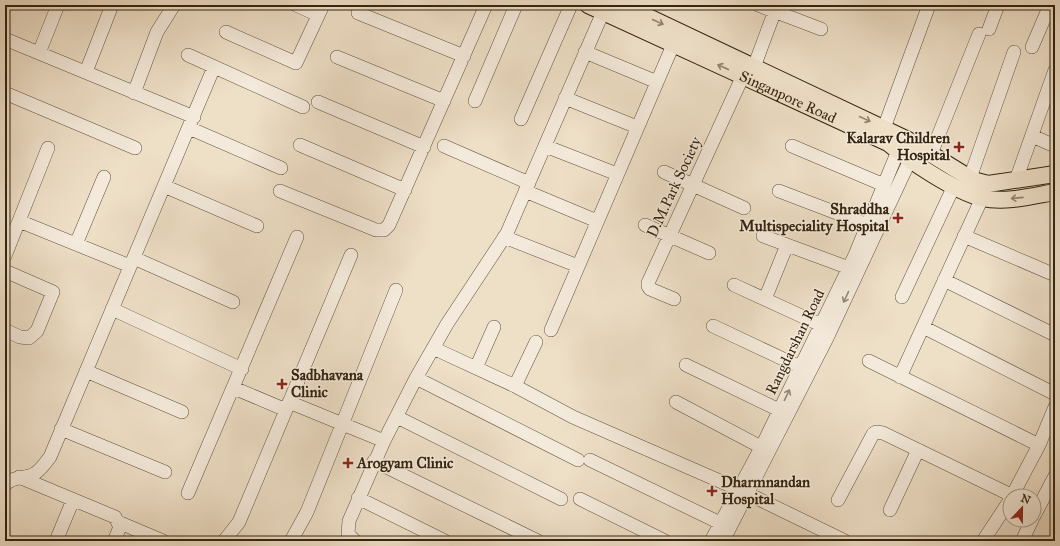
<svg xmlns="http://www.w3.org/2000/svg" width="1060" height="546" font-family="'IM FELL Great Primer',serif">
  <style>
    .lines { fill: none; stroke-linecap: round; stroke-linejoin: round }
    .minor-casing { stroke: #62533e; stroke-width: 14 }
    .major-casing { stroke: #342410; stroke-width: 18 }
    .minor { stroke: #f4eadb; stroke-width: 13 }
    .major { stroke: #eedfc7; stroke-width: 16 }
    .oneway { stroke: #91826c }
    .oneway2 { stroke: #948776 }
    .poi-dot { fill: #8f2418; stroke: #f4eadb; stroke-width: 1.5 }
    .labels { text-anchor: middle; stroke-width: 3; stroke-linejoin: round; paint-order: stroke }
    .street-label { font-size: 15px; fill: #342410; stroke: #f4eadb }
    .poi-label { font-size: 15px; font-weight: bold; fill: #342410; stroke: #f4eadb; text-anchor: start }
  </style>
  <rect width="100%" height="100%" fill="#eedfc7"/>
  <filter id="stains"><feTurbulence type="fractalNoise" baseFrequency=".005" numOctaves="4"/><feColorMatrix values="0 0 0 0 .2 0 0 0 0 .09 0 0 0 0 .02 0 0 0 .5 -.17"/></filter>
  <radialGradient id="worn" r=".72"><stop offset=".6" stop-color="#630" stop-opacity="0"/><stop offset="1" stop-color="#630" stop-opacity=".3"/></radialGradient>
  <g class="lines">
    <defs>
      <path id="minor" d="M296,5L318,15
        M758,5L821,29
        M358,13L464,56
        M989,29L998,5
        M226,32L296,63L323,5
        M5,39L194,117
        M1032,47L1050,5
        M585,52L657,82
        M39,53L58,5
        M188,55L303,107
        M337,57L444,101
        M754,67L777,5
        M86,72L112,5
        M5,93L135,148
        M134,93L157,32L174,5
        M565,98L637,127
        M475,101L516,5
        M318,102L424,147
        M521,119L571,5
        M189,128L281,168
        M884,128L929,5
        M1032,136L1055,146
        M300,145L405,190
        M444,146L529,183
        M545,146L617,174
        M792,146L884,185
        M931,154L979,34
        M664,172L744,208
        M970,178L1014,52
        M1016,180L1055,70
        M164,186L257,226
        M280,191L376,230H384L389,225L486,5
        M525,191L597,221
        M779,191L868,225
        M19,221L130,266
        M645,225L709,253
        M763,236L849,268
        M964,236L1055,275
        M504,237L578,266
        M76,244L104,177
        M5,256L48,148
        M134,258L233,302
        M5,271L53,292L37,331L29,338L20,337L5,330
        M944,280L1055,335
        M734,285L821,325
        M902,297L954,186
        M674,299L650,289L648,286V283L747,67
        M765,299L787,245
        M112,309L242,369
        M713,326L800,367
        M923,327L1055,394
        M551,330L673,45
        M433,348L515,386L573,417L738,489L845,541
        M869,361L1039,445
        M686,365L779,410
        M476,368L494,327
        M86,371L182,412
        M900,377L982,198
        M416,378L578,460
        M515,386L536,342
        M234,388L286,410
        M289,402L384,441
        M676,402L761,447
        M397,417L561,499
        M61,429L165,472
        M590,460L720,523
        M374,461L538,541
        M19,477L115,517L120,527L114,541
        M5,485C12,476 25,479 34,474C41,470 45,463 50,457L214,67
        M188,493L297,237
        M1012,496L1039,445L1055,407
        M358,498L445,541
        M580,499L665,541
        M838,500L873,434L876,432L883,433L1013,496
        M890,510L918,450
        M1034,516L1055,476
        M118,522L163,541
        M56,541L73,500
        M224,541L239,522L351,255
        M291,541L307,512L396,290
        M355,541L348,534L349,521L384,441L416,378L447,324L507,233L603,12
        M711,541L764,442L855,255L898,151
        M723,541L827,338L910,160
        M983,541L1010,500
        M1022,541L1032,520"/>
      <g id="major">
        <path id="s1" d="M588,5L888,143C908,160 956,192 982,198C1006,203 1032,196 1055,192"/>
        <path d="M623,5L908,140L973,180L988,184L1055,174"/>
      </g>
    </defs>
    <use href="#minor" class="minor-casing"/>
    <use href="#major" class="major-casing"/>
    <use href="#minor" class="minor"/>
    <use href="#major" class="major"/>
  </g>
  <defs><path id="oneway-shaft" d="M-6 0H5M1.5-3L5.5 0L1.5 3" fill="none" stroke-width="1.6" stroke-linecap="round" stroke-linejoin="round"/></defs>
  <g class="oneway">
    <use href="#oneway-shaft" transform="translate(658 22) rotate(25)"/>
    <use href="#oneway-shaft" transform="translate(723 67) rotate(-156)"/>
    <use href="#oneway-shaft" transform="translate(865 119) rotate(25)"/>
    <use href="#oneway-shaft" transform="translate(1017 198) rotate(174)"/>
  </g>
  <g class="oneway2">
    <use href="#oneway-shaft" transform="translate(846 297) rotate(115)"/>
    <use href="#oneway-shaft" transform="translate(787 395) rotate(-64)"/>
  </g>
  <g class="poi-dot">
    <path d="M957 141h4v4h4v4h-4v4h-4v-4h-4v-4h4z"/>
    <path d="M896 212h4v4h4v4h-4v4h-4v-4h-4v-4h4z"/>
    <path d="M280 378h4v4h4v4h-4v4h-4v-4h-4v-4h4z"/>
    <path d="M346 457h4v4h4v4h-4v4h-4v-4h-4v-4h4z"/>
    <path d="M710 485h4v4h4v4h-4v4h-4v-4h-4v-4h4z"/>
  </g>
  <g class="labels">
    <g class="street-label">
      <text dy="5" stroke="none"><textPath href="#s1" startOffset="220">Singanpore Road</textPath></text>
      <text transform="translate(674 187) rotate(-65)" y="5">D.M.Park Society</text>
      <text transform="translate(795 342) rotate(-64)" y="5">Rangdarshan Road</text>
    </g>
    <g class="poi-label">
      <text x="950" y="143" text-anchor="end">Kalarav Children<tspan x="950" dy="17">Hospital</tspan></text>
      <text x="889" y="214" text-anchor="end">Shraddha<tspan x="889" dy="17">Multispeciality Hospital</tspan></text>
      <text x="291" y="380">Sadbhavana<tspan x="291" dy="17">Clinic</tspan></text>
      <text x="357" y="468">Arogyam Clinic</text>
      <text x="721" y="487">Dharmnandan<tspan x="721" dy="17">Hospital</tspan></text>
    </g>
  </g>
  <rect width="1060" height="546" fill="none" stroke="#eedfc7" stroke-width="20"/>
  <rect x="6" y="6" width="1048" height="534" fill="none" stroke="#342410" stroke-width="2"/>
  <rect x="10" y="10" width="1040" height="526" fill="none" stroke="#342410"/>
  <g transform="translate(1022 508) rotate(22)"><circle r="19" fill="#f4eadb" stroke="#a79b8a"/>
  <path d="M0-3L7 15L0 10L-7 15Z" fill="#8f2418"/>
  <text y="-6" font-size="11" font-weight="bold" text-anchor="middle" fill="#342410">N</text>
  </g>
  <rect width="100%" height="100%" filter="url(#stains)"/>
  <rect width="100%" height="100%" fill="url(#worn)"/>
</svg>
